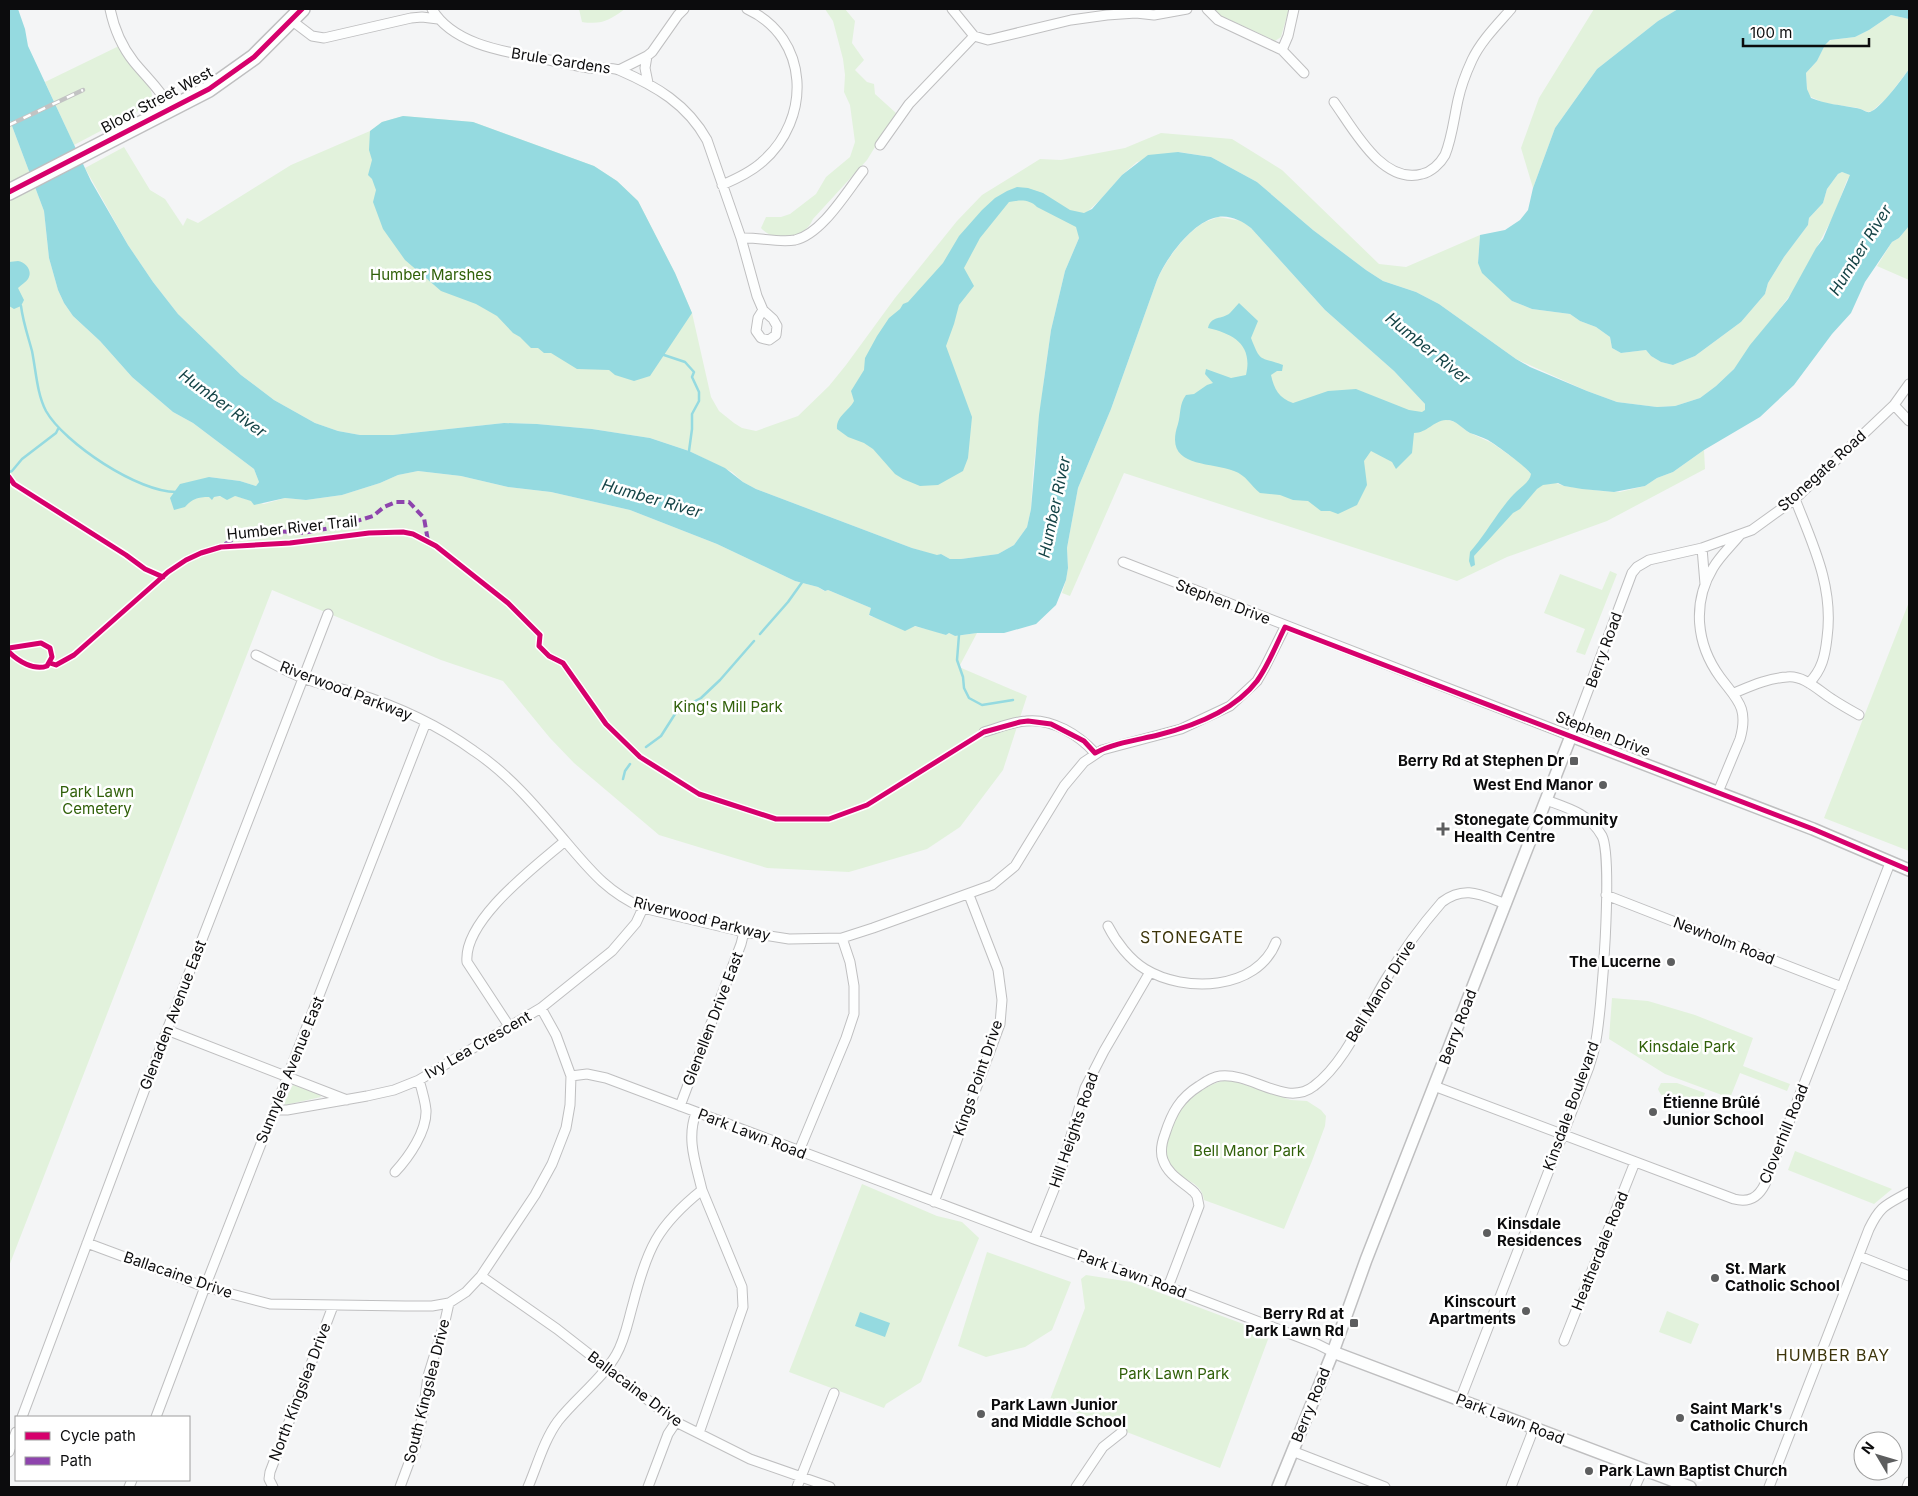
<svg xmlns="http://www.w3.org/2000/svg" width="1918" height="1496" font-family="Inter,sans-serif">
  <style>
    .green { fill: #e2f2dc }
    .water { fill: #95dae0 }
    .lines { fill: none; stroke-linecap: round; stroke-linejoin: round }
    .stream { stroke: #95dae0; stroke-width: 2.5 }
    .minor-casing { stroke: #bfbfc0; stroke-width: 11 }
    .tertiary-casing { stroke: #bfbfc0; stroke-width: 14 }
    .primary-casing { stroke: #bfbfc0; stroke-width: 18 }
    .minor { stroke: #fdfefe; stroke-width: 9 }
    .tertiary { stroke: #fdfefe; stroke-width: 11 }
    .primary { stroke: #fdfefe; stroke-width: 15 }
    .rail-casing { stroke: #c2c3c3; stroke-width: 4.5 }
    .rail { stroke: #fff; stroke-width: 2.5; stroke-dasharray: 8; stroke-linecap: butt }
    .quiet { stroke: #8e44ad; stroke-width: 4; stroke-dasharray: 8 4; stroke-linecap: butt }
    .cycleway-casing { stroke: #fff; stroke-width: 8 }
    .cycleway { stroke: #d6006c; stroke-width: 5 }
    .poi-dot { fill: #5d5e5f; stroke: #fff; stroke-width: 2 }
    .labels { text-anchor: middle; stroke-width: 5; stroke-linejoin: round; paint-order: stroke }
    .street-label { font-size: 15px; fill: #0c0c0d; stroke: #fff }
    .park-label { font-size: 15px; fill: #306009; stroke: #fff }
    .poi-label { font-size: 15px; font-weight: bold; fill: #0c0c0d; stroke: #fff; text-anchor: start }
    .water-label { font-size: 16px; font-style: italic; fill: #154447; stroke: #fff }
    .neighbourhood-label { font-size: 16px; letter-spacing: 1px; fill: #3d350b; stroke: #fff }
  </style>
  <rect width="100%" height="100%" fill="#f4f5f6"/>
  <path class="green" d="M579,9H625C609,20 603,25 582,22Z
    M825,9H845L855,21L852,43L864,60L855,70L867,82L874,84L875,94L896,113L867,160L813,219C805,239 775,244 761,228L766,217H781L790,214L816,194L826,177L850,157L855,142L850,105L844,92L845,75L843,59L833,21Z
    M1212,9H1289L1281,37L1275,41L1215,13Z
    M1594,9H1678L1658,21L1597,69L1555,128L1533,188L1521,148L1539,98Z
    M1891,15L1909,19V69L1887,98L1872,111L1868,112L1858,108L1824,103L1809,96L1807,89L1806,73L1817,61L1825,45L1831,40L1855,37L1869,30Z
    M119,46C126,56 152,84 152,95C152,100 148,104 144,108L74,145L45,82Z
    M403,116L473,122L594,166L617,181L638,201L675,273L692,313L711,397L719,411L734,423L742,428L756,431L798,416L829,386L846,365L895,298L957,221L982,195L1040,159L1061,160L1125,148L1161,133L1232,139L1282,170L1379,264L1406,267L1480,235L1478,263L1512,301L1532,309L1570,314L1580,321L1596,327L1610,337L1612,348L1621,353L1646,350L1651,356L1661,362L1673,365L1695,356L1741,322L1765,294L1768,283L1784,257L1808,225L1809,218L1823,203L1827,189L1838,174L1842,172L1851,175V177L1847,180L1834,215L1794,290L1734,369L1716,386L1700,398L1675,406L1657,407L1617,402L1587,391L1516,359L1439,304L1416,292L1383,281L1366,270L1313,230L1257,182L1211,157L1179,152L1137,162L1122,175L1100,200L1087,212L1078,231L1079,238L1065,271L1051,330L1044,379L1033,473L1031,509L1027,527L1014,545L998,554L961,559H950L941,554L937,556L912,548L756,489L743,482L732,472L689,451L650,438L592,429L537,424L504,423L393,435H360L338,431L315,423L274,400L241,375L178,314L153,282L128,245L85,168L124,147L150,190L165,199L183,226L187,218L198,223L291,165L370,131L382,122Z
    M9,118L44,211L49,258L58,290L64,303L73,316L100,341L132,377L173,412L193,423L254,469L259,482L256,486L240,481L209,477L191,500L202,497L235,496L264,504L285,498L306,500L342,495L380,483L398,475L418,471L461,476L508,487L551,492L630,510L717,544L795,581L818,587L824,591L828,590L871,608L869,616L931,630L946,635L949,633L955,636L977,633L959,667L1027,696L1003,770L960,827L927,849L849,872L767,868L659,835L574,763L550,738L503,681L441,660L272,590L9,1266Z
    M1218,217L1242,221L1251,228L1325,310L1394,371L1425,404L1447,420L1456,422L1468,432L1492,443L1522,464L1531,474L1564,486L1601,491L1620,492L1645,486L1657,478L1673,472L1704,450L1705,469L1607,521L1507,557L1457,581L1124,473L1070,596L1062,593L1066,580L1068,568L1067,548L1078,488L1111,409L1157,280C1166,260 1182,238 1200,225C1205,221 1212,220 1218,217Z
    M1909,226V280L1877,266L1892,242L1899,238Z
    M1610,571L1617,574L1585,655L1576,652L1585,629L1544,613L1560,574L1602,590Z
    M1909,602V851L1824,818Z
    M1612,998L1648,1001L1695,1015L1753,1038L1743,1066L1790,1084L1787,1091L1740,1073L1730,1098L1665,1074L1609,1039Z
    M1230,1080L1291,1100L1307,1101L1321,1110L1326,1116L1325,1126L1312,1161L1284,1229L1204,1200C1201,1178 1177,1181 1170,1166C1153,1131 1194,1082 1230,1080Z
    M1661,1083H1677L1705,1093L1701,1104L1680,1097C1670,1101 1662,1099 1658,1089Z
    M293,1085L319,1094L321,1097L285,1105L284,1101Z
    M1795,1151L1892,1189L1874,1204L1788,1170Z
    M862,1184L937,1216L962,1222L979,1238L921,1382L886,1404L884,1408L789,1372Z
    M987,1252L1071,1282L1052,1330L1025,1347L986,1357L958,1346Z
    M1086,1275L1131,1282L1270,1334L1220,1468L1049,1402L1085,1308L1081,1279Z
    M1667,1311L1699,1324L1691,1344L1659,1332Z"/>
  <path class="water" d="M9,9H18L25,29L28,46L91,181L128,245L153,282L178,314L241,375L274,400L315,423L338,431L360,435H393L504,423L537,424L592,429L650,438L689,451L725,468L743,482L756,489L912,548L937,555L941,554L950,559H961L998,554L1014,545L1027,527L1031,509L1039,415L1051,330L1065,271L1079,238L1076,227L1037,207C1029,199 1020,200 1009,202L980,238L964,268L974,286L959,305L954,324L946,346L972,417L968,458L963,471L938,485L920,486L903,479L895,474L873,449L864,443L848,437L837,429C836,416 849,411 854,401L851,391L864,370L865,358L877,336L889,318L900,309L903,304L908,302L943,263L959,236L982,210L995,198L1007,191L1017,187L1028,188L1043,193L1070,210L1084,213L1092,209L1122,175L1148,155L1178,152L1211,157L1257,182L1313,230L1366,270L1383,281L1416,292L1439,304L1516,359L1530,367L1587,391L1617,402L1657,407L1675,406L1700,398L1716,386L1734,369L1750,345L1788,299L1816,248L1823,239L1850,175L1842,172L1838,174L1827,189L1823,203L1809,218L1808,225L1784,257L1768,283L1765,294L1741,322L1695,356L1673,365L1661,362L1651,356L1646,350L1621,353L1612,348L1610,337L1596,327L1580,321L1570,314L1532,309L1512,301L1482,273L1478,263L1480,235L1505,230L1520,220L1528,210L1533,188L1555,128L1597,69L1658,21L1678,9H1909V19L1891,15L1869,30L1855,37L1830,40L1825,45L1817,61L1806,73L1807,89L1811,98C1826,104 1840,105 1856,108C1861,108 1866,113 1870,112C1880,109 1903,78 1909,69V226L1899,238L1892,242L1865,282L1851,313L1832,334L1794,385L1760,417L1704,450L1673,472L1657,478L1645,486L1614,492L1582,489L1564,486L1558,483L1543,485L1537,489L1520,509L1513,513L1474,556L1475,565L1471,567L1469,561L1470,552C1486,534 1497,512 1514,494C1520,488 1530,482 1531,474C1527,467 1496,445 1488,440C1482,437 1476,435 1470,433C1461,428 1457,420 1446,420C1433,421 1427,433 1414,433L1412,453L1396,469L1392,462L1371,451L1364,461L1367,485L1357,505L1338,514L1330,511H1321L1308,501L1293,500L1280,495L1260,493C1251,486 1246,475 1234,471C1208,461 1163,468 1178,424C1181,414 1179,404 1186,395L1194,394L1207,385L1213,383L1205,374L1206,369L1231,378L1246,375C1253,345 1234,334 1208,328C1211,315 1222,320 1230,313C1233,310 1236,306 1239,303L1258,321L1251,338C1261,364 1260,356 1283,365L1282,371H1277L1271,375C1274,389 1279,398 1293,403L1328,391L1356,389L1409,410L1422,412L1425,410V404L1394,371L1325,310L1251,228C1242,221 1230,215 1218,217C1193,221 1166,258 1157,280L1111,409L1078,488L1067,548L1068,568L1066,580L1056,605L1036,624L1004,633H977L955,636L949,633L946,635L915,626L905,631L869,615L871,608L828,590L825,591L818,587L795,581L717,544L630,510L551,492L508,487L461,476L418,471L398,475L380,483L342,495L306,500L285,498L254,505L251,501L235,496L227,500L220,496L214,497L212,500L209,497C198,497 192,499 185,507L174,510L170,498L180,484L209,477L240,481L256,486L259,482L254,469L193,423L173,412L132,377L100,341L73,316L64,303L58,290L49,258L44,211L9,118Z
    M403,116L473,122L594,166L617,181L638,201L675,273L692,313L650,376L634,381L615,375L609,370L577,369L551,353H544L538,348H531L520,337L513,333L497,316L476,304L441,291L405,260L383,229L373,202L376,190L372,179L368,175L372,160L369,150L370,131L382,122Z
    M18,261C26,262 33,271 28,279C26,282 21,285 18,288L24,300L21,306L14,309L9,306V262Z
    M860,1312L890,1323L885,1337L855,1326Z"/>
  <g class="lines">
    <path class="stream" d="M21,306C23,322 28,336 32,351C36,371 37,394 46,411C64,443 139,493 177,492
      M664,355L685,362L694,372L692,377L699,392V401L692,414V429L689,451
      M9,472L12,471L22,459L56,433L58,429
      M760,634L788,602L803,581
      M959,635L957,660L963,677L964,688L969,698L982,705L1013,700
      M646,747L661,736L675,714L682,708L701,698L720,680L754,641
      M623,779L625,771L630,764"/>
    <defs>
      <path id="minor" d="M110,9C114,28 122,47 134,62C147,78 161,90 171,109
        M432,9C453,45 506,52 544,59C559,62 574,66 589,68C598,69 611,67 619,70C656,86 687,104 707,140L741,238L757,296L763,310
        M952,9L974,36L988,40L1071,20L1107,15L1136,13L1154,15L1187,9
        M1207,9L1218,20L1282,50L1304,73
        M291,20L312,36L324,38L411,18L422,17L438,19
        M1282,50L1288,36L1294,9
        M647,56L645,68L648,83
        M619,70L647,56L652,52L678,15L684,9
        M1334,102C1353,128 1382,185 1422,174C1431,172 1440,164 1445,155C1452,138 1454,118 1458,100C1461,86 1466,73 1472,60C1481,41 1497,25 1511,9
        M880,145L909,104L974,36
        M722,185C736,179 751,172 762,162C812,119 810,38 747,9
        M741,238C759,237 778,243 795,240C822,234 847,191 863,171
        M763,310L773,319L777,326L776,335L769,340L761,338L756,331L758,318Z
        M1894,405L1909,421
        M1795,499C1813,545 1834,587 1827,638C1825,656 1822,670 1809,683
        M1702,548L1705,584
        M1123,562L1571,736L1632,573L1637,567L1649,560L1702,548L1752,530L1795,499L1894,405L1909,384
        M256,655C271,662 287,672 303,678C320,685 338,687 355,693C397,706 438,725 474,751C510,775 538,809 566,842C590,870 607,892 643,908L744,932L789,939L842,938L873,928L992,885L1015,866L1064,786L1084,762L1102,750L1181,729L1230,706L1257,681L1265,667L1285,627
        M1734,693C1751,686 1769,678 1787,677C1804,675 1819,691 1832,699C1841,705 1850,710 1859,715
        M984,732C998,728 1012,722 1026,721C1052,718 1079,735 1095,753
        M1718,792L1740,739C1749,707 1737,700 1720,677C1696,644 1692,603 1713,568C1720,556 1731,546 1740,535
        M1606,895L1842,987
        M1108,926C1116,942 1130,960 1145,969C1184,993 1257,991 1276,942
        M509,1026L467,962C463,920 536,866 565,841
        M167,1030L347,1100
        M571,1076L587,1074L606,1078L1034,1239L1168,1287L1317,1344L1333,1352
        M1434,1086L1734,1199C1749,1203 1758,1198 1765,1184L1890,863
        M680,1106L741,944L744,932
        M275,1110H287L367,1096L394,1090L419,1080L541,1008L612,951L636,923L643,908
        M799,1151L846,1038L854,1014V986L850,962L842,938
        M395,1172C409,1157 427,1131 426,1110C425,1100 422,1090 419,1080
        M934,1202L1000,1024L1002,1000L998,970L969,895
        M1034,1239L1059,1177L1085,1088L1104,1051L1150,972
        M87,1243L205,1287L270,1304L405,1306H432L449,1303L466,1292L481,1276L535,1195L552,1164L566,1128L570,1105L571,1076L556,1035L541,1008
        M1859,1256L1909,1276
        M481,1276L557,1329L676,1422L750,1459L830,1487
        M1168,1287L1199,1206L1197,1196L1194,1192C1183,1182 1168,1175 1163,1160C1160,1152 1162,1142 1165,1134C1172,1112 1180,1098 1199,1086C1205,1082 1212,1077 1220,1076C1251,1072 1286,1108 1314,1086C1346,1062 1365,1013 1386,979C1402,952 1421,926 1442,902C1465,885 1481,895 1506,904
        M1564,1341L1635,1162
        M1460,1400L1589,1067C1591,1060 1594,1052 1595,1045C1602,1015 1613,858 1602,836C1590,814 1568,808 1546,800
        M22,1417L167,1030L328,614
        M156,1417L205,1287L426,722
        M699,1433L743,1307L742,1287L702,1190
        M1292,1451L1385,1487
        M9,1452L16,1432
        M129,1487L132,1480
        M273,1487L269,1479L270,1472L333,1306
        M400,1487L416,1444L423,1413L428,1376L445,1321L449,1303
        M528,1487C537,1466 544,1440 558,1421C575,1399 603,1378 616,1355C625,1340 628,1321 633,1304C647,1249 657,1226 702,1190C696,1164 686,1139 696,1113
        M648,1487L668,1434L676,1422
        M797,1487L834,1393
        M1076,1487L1103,1447L1122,1432
        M1511,1487L1534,1428
        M1635,1487L1643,1469
        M1769,1487L1869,1229C1881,1204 1887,1205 1909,1192
        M1907,1487L1909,1482"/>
      <path id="tertiary" d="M1333,1352L1690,1487
        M1278,1487L1333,1352L1366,1260L1571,736L1813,829L1909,870"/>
      <path id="primary" d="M9,192L209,89L254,57L302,9"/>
    </defs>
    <use href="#minor" class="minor-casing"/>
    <use href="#tertiary" class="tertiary-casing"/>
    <use href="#primary" class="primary-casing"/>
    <use href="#minor" class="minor"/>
    <use href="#tertiary" class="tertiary"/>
    <use href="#primary" class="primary"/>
    <defs>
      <path id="rail" d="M9,125L83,90"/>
    </defs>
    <use href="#rail" class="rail-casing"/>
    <use href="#rail" class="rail"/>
    <path class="quiet" d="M225,544L236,538L278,531L303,533L341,526L373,516L384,507L396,502H409L424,518L428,541"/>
    <defs>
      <path id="cycleway" d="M9,192L209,89L254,57L302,9
        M9,477L14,484L126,555L145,569L163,577
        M540,635L539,646L549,656L563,663L606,724L640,757L699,794L776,819H829L867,805L984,732L1020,722L1028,721L1051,724L1084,741L1095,753C1114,743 1137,740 1158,735C1194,726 1234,711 1257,681C1269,664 1276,645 1285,627L1813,829L1909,870
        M9,648L41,643L50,648L52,657L47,666C34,671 18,661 9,652
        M50,663L56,665L74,655L168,572L186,560L201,553L221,547L290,543L369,533L403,532L413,534L436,546L508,603L540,635"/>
    </defs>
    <use href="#cycleway" class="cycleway-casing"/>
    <use href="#cycleway" class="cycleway"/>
  </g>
  <g class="poi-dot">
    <rect x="1569" y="756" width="10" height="10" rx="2.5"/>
    <circle cx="1603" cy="785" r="5"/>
    <path d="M1440.5 821.5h5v5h5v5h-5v5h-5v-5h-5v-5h5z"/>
    <circle cx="1671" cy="962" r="5"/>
    <circle cx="1653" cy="1112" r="5"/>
    <circle cx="1487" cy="1233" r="5"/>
    <circle cx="1715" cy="1278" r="5"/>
    <circle cx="1526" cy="1311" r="5"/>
    <rect x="1349" y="1318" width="10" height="10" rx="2.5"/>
    <circle cx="981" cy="1414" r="5"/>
    <circle cx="1680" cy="1418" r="5"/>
    <circle cx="1589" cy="1471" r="5"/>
  </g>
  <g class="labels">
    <g class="street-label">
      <text transform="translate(561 61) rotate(9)" y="5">Brule Gardens</text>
      <text transform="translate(157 100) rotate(-28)" y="5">Bloor Street West</text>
      <text transform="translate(1822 471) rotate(-42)" y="5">Stonegate Road</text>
      <text transform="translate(292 528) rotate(-6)" y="5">Humber River Trail</text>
      <text transform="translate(1223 602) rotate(21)" y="5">Stephen Drive</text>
      <text transform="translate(1604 650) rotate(-70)" y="5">Berry Road</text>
      <text transform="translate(346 691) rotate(21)" y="5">Riverwood Parkway</text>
      <text transform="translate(1603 734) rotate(21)" y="5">Stephen Drive</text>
      <text transform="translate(702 919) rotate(14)" y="5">Riverwood Parkway</text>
      <text transform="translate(1724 941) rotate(21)" y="5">Newholm Road</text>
      <text transform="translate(1381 991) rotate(-58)" y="5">Bell Manor Drive</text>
      <text transform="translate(173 1015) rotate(-69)" y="5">Glenaden Avenue East</text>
      <text transform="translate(713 1019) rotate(-69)" y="5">Glenellen Drive East</text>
      <text transform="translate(1458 1027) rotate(-69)" y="5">Berry Road</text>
      <text transform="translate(478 1045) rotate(-30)" y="5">Ivy Lea Crescent</text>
      <text transform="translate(290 1070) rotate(-68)" y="5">Sunnylea Avenue East</text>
      <text transform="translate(978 1078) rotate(-71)" y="5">Kings Point Drive</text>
      <text transform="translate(1571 1106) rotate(-70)" y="5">Kinsdale Boulevard</text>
      <text transform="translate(1074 1130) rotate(-71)" y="5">Hill Heights Road</text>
      <text transform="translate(752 1134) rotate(21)" y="5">Park Lawn Road</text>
      <text transform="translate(1784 1134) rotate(-68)" y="5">Cloverhill Road</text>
      <text transform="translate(1600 1251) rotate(-68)" y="5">Heatherdale Road</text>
      <text transform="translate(1132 1274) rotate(20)" y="5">Park Lawn Road</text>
      <text transform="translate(178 1275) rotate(19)" y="5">Ballacaine Drive</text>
      <text transform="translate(635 1389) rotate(37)" y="5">Ballacaine Drive</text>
      <text transform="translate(427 1391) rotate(-76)" y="5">South Kingslea Drive</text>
      <text transform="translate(300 1392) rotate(-69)" y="5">North Kingslea Drive</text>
      <text transform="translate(1311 1405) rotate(-68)" y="5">Berry Road</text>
      <text transform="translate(1510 1419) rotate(21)" y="5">Park Lawn Road</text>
    </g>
    <g class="park-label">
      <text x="431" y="280">Humber Marshes</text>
      <text x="728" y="712">King's Mill Park</text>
      <text x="97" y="797">Park Lawn<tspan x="97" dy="17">Cemetery</tspan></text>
      <text x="1687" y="1052">Kinsdale Park</text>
      <text x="1249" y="1156">Bell Manor Park</text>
      <text x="1174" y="1379">Park Lawn Park</text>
    </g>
    <g class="poi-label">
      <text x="1564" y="766" text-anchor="end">Berry Rd at Stephen Dr</text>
      <text x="1593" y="790" text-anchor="end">West End Manor</text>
      <text x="1454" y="825">Stonegate Community<tspan x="1454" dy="17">Health Centre</tspan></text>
      <text x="1661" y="967" text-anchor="end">The Lucerne</text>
      <text x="1663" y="1108">Étienne Brûlé<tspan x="1663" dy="17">Junior School</tspan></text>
      <text x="1497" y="1229">Kinsdale<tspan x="1497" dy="17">Residences</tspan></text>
      <text x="1725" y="1274">St. Mark<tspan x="1725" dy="17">Catholic School</tspan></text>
      <text x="1516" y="1307" text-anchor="end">Kinscourt<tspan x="1516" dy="17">Apartments</tspan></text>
      <text x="1344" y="1319" text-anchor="end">Berry Rd at<tspan x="1344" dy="17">Park Lawn Rd</tspan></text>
      <text x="991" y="1410">Park Lawn Junior<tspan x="991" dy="17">and Middle School</tspan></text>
      <text x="1690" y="1414">Saint Mark's<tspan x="1690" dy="17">Catholic Church</tspan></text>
      <text x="1599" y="1476">Park Lawn Baptist Church</text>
    </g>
    <g class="water-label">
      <text transform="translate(1860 250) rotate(-58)" y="6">Humber River</text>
      <text transform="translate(1428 348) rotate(39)" y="6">Humber River</text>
      <text transform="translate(223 403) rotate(36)" y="6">Humber River</text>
      <text transform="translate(652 498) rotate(16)" y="6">Humber River</text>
      <text transform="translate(1054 507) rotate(-78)" y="6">Humber River</text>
    </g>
    <g class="neighbourhood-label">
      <text x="1192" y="943">STONEGATE</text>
      <text x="1833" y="1361">HUMBER BAY</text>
    </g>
  </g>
  <rect width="1918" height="1496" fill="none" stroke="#0c0c0d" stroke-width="20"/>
  <rect x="15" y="1416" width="175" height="65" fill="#ffffff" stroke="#9e9e9e"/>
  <rect x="25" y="1432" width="25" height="8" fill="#d6006c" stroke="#9e9e9e"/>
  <text x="60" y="1441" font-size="15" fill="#0c0c0d">Cycle path</text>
  <rect x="25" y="1457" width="25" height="8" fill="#8e44ad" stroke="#9e9e9e"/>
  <text x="60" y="1466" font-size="15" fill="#0c0c0d">Path</text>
  <g transform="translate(1878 1456) rotate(308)"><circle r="24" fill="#ffffff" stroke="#9e9e9e"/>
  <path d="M0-4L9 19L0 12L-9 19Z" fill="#5d5e5f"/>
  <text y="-8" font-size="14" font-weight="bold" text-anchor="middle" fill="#0c0c0d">N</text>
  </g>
  <path d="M1743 38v8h126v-8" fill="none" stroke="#0c0c0d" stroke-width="2.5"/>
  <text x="1750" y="38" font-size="15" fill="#0c0c0d" stroke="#ffffff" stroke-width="4" paint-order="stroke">100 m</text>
</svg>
